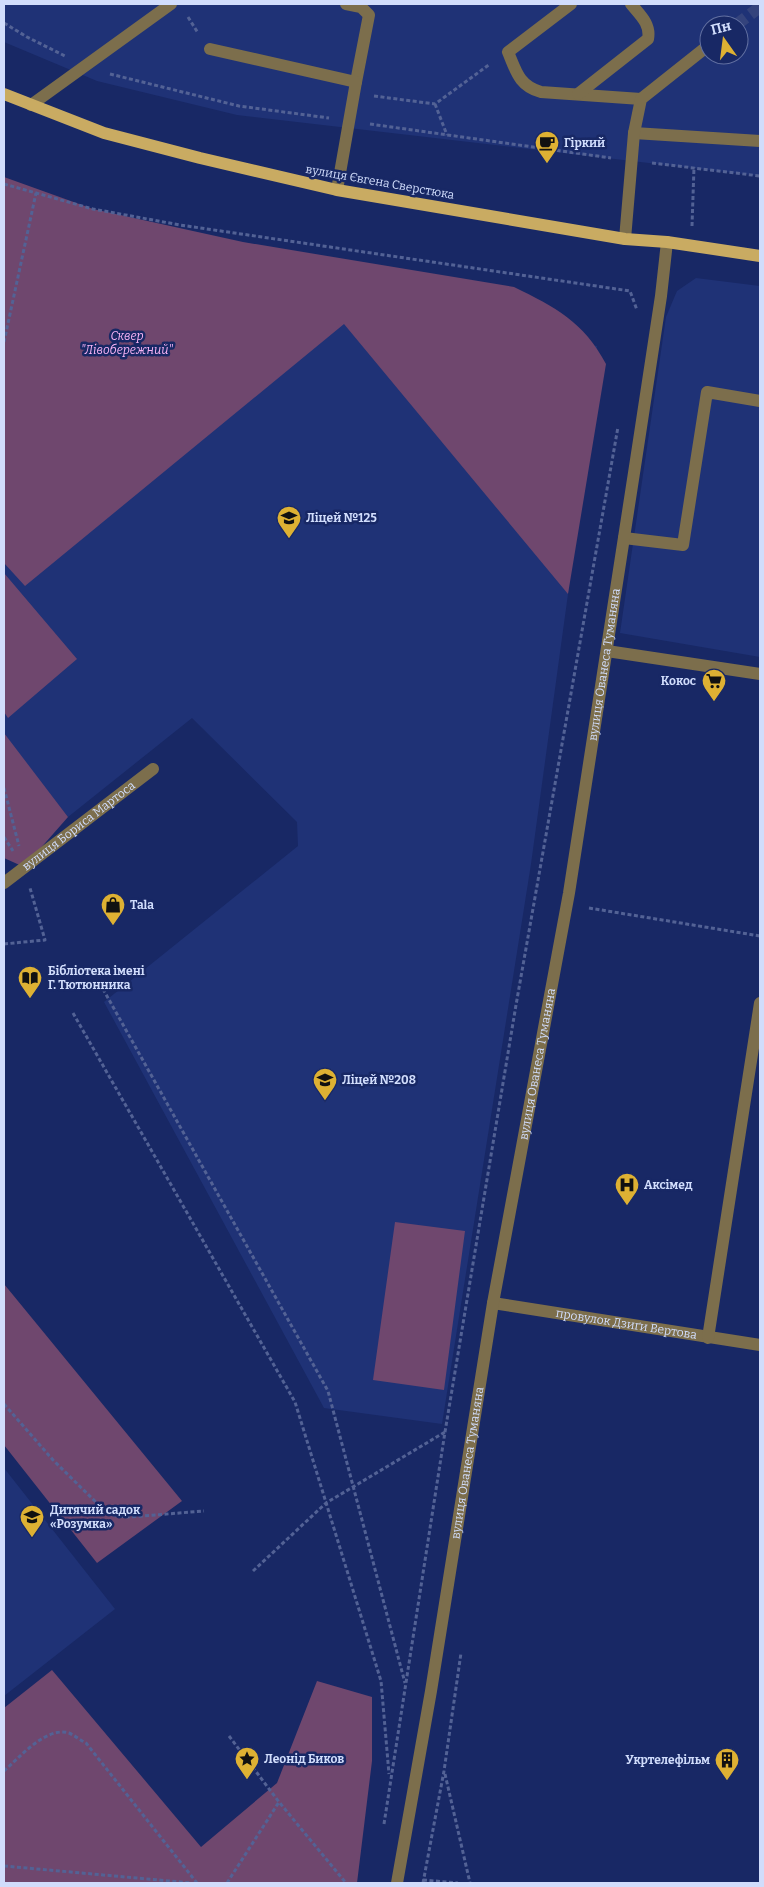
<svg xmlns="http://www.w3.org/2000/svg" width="764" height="1887" font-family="Bitter,serif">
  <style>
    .built { fill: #1f3276; fill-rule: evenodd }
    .green { fill: #6f476e }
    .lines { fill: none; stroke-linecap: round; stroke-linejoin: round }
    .minor-tunnel { stroke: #34437c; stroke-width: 12; stroke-dasharray: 12 6; stroke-linecap: butt }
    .path { stroke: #536295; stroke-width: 3; stroke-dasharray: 4 2.5; stroke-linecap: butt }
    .minor { stroke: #7c6e4c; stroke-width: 12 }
    .major { stroke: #c9ab62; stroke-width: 12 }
    .labels { text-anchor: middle; stroke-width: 5; stroke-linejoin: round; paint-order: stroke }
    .poi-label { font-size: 12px; font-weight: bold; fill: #d1ddfc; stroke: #182865; text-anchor: start }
    .street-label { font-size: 12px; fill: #d1ddfc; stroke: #182865 }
    .park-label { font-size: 12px; font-style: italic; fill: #f9b4f6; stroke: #182865 }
  </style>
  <rect width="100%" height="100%" fill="#182865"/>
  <path class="built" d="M4,4H760V176L237,115L97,81L4,42ZM709,25H739V55H709Z
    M696,278L760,286V657L620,633L666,317L677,291Z
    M219,288L597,346L568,594L531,864L442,1424L324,1408L104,1002L298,846L297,822L192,718L68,817L4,735V484Z
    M4,1468L115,1609L4,1696Z"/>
  <path class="green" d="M4,177L93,209L243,242L514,287C555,307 584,322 606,364L568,594L344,324L25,586L4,563Z
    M4,573L77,659L8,718L4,712Z
    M4,733L68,817L24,867L4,858Z
    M395,1222L465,1231L444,1390L373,1380Z
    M4,1284L182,1501L97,1563L4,1445Z
    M52,1670L201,1847L277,1783L317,1681L372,1697V1761L357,1883H4V1708Z"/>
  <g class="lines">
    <path class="minor-tunnel" d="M736,25L760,7"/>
    <path class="path" d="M188,17L198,33
      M4,23L27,37L65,56
      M110,74L239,106L329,118
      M374,96L435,104L490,64
      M435,104L447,135
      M370,124L611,158
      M652,163L760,176
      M4,184L93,209L180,225L630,291L637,310
      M692,226L694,167
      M4,342L36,193
      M4,788L19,846
      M4,837L13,851
      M589,908L760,936
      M4,944L45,940L30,888
      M103,989L328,1391L405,1683
      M73,1013L295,1402L381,1681L389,1774
      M4,1404L53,1460L105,1511L116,1516L130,1517L204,1511
      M253,1571L326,1503L445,1432
      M229,1736L279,1802L346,1883
      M4,1771C19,1758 46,1726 69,1733C74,1735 80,1740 86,1743L197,1883
      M445,1774L470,1883
      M384,1824L445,1432L516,1005L618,427
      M4,1866L192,1883
      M423,1880L458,1883
      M227,1883L279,1802
      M423,1883L444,1771L461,1653"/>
    <g class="minor">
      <path d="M346,4L361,7L369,15L356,82"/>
      <path d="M571,4L508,52C516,71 519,86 541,92L641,99"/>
      <path d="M210,49L356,82L337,190"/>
      <path d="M578,94L648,39C651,24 640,15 631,4"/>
      <path d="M31,105L171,4"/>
      <path d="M634,133L760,141"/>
      <path d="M625,239L634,133L641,99L709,45"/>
      <path d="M624,538L683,545L707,392L760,401"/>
      <path d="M607,651L760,674"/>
      <path id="s1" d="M4,883L153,769"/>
      <path id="s2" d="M493,1303L760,1345"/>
      <path d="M708,1338L760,1003"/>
      <path id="s3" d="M397,1883L431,1691L493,1303L569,893L636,460L661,296L667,242"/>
    </g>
    <path class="major" d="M4,94L104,133L200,158L337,190L625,239L667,242L760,256"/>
  </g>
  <defs>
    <symbol id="cafe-pin" viewBox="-11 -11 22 30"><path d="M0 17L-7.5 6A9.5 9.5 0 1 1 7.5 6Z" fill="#deb133" stroke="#182865"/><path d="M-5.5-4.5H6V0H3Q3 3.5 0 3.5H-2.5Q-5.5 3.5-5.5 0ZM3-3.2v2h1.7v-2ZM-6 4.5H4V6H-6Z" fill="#111"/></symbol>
    <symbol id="school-pin" viewBox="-11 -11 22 30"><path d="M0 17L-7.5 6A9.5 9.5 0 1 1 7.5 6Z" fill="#deb133" stroke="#182865"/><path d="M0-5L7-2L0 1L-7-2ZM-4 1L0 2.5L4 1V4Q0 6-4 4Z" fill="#111"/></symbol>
    <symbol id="supermarket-pin" viewBox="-11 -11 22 30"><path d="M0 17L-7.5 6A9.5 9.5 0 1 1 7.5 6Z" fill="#deb133" stroke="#182865"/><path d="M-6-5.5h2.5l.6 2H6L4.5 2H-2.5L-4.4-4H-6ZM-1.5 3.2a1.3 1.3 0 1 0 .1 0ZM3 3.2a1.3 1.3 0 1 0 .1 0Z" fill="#111"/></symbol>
    <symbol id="shop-pin" viewBox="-11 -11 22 30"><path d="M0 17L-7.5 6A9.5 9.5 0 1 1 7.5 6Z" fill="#deb133" stroke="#182865"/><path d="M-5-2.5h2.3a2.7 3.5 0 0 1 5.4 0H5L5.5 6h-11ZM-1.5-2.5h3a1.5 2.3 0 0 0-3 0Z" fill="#111"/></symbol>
    <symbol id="library-pin" viewBox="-11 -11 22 30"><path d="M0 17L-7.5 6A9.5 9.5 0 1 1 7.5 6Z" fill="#deb133" stroke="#182865"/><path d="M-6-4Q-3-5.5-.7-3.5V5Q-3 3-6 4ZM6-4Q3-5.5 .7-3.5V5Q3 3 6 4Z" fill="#111"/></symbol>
    <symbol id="hospital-pin" viewBox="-11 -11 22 30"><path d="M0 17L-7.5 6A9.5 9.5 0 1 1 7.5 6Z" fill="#deb133" stroke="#182865"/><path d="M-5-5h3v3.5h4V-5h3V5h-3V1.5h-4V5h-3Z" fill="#111"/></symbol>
    <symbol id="sight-pin" viewBox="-11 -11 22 30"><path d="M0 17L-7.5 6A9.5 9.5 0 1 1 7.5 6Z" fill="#deb133" stroke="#182865"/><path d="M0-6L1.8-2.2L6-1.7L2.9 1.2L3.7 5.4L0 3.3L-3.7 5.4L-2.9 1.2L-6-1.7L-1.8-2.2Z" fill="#111"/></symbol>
    <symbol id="building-pin" viewBox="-11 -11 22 30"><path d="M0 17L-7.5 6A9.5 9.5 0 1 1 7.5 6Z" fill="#deb133" stroke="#182865"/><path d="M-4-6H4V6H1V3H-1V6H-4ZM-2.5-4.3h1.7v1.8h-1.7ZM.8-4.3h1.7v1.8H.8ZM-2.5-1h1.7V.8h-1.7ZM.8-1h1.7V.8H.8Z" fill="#111"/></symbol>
  </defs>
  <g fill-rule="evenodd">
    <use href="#cafe-pin" x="533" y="129" width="28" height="38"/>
    <use href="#school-pin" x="275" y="504" width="28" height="38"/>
    <use href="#supermarket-pin" x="700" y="667" width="28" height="38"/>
    <use href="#shop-pin" x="99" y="891" width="28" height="38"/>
    <use href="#library-pin" x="16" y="964" width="28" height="38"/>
    <use href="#school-pin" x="311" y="1066" width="28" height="38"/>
    <use href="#hospital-pin" x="613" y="1171" width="28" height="38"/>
    <use href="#school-pin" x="18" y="1503" width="28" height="38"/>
    <use href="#sight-pin" x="233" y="1745" width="28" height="38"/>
    <use href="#building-pin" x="713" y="1746" width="28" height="38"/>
  </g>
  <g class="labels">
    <g class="poi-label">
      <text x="564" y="147">Гіркий</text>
      <text x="306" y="522">Ліцей №125</text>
      <text x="696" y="685" text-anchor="end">Кокос</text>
      <text x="130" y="909">Tala</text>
      <text x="48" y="975">Бібліотека імені<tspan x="48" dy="14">Г. Тютюнника</tspan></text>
      <text x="342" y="1084">Ліцей №208</text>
      <text x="644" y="1189">Аксімед</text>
      <text x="50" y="1514">Дитячий садок<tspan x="50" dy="14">«Розумка»</tspan></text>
      <text x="264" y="1763">Леонід Биков</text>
      <text x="710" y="1764" text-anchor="end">Укртелефільм</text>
    </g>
    <g class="street-label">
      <text transform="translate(380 182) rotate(10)" y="4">вулиця Євгена Сверстюка</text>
      <text dy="4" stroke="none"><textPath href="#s3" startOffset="1236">вулиця Ованеса Туманяна</textPath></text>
      <text dy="4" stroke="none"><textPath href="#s1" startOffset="94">вулиця Бориса Мартоса</textPath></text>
      <text dy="4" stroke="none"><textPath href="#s3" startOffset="831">вулиця Ованеса Туманяна</textPath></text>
      <text dy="4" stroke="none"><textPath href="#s2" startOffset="135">провулок Дзиґи Вертова</textPath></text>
      <text dy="4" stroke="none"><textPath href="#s3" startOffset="426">вулиця Ованеса Туманяна</textPath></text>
    </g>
    <g class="park-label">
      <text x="127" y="340">Сквер<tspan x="127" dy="14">"Лівобережний"</tspan></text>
    </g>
  </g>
  <rect width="764" height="1887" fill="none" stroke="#d1ddfc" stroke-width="10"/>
  <g transform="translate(724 40) rotate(346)"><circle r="24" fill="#182865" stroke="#6270a1"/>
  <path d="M0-4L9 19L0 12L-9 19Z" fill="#deb133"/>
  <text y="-8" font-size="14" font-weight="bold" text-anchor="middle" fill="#d1ddfc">Пн</text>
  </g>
</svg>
